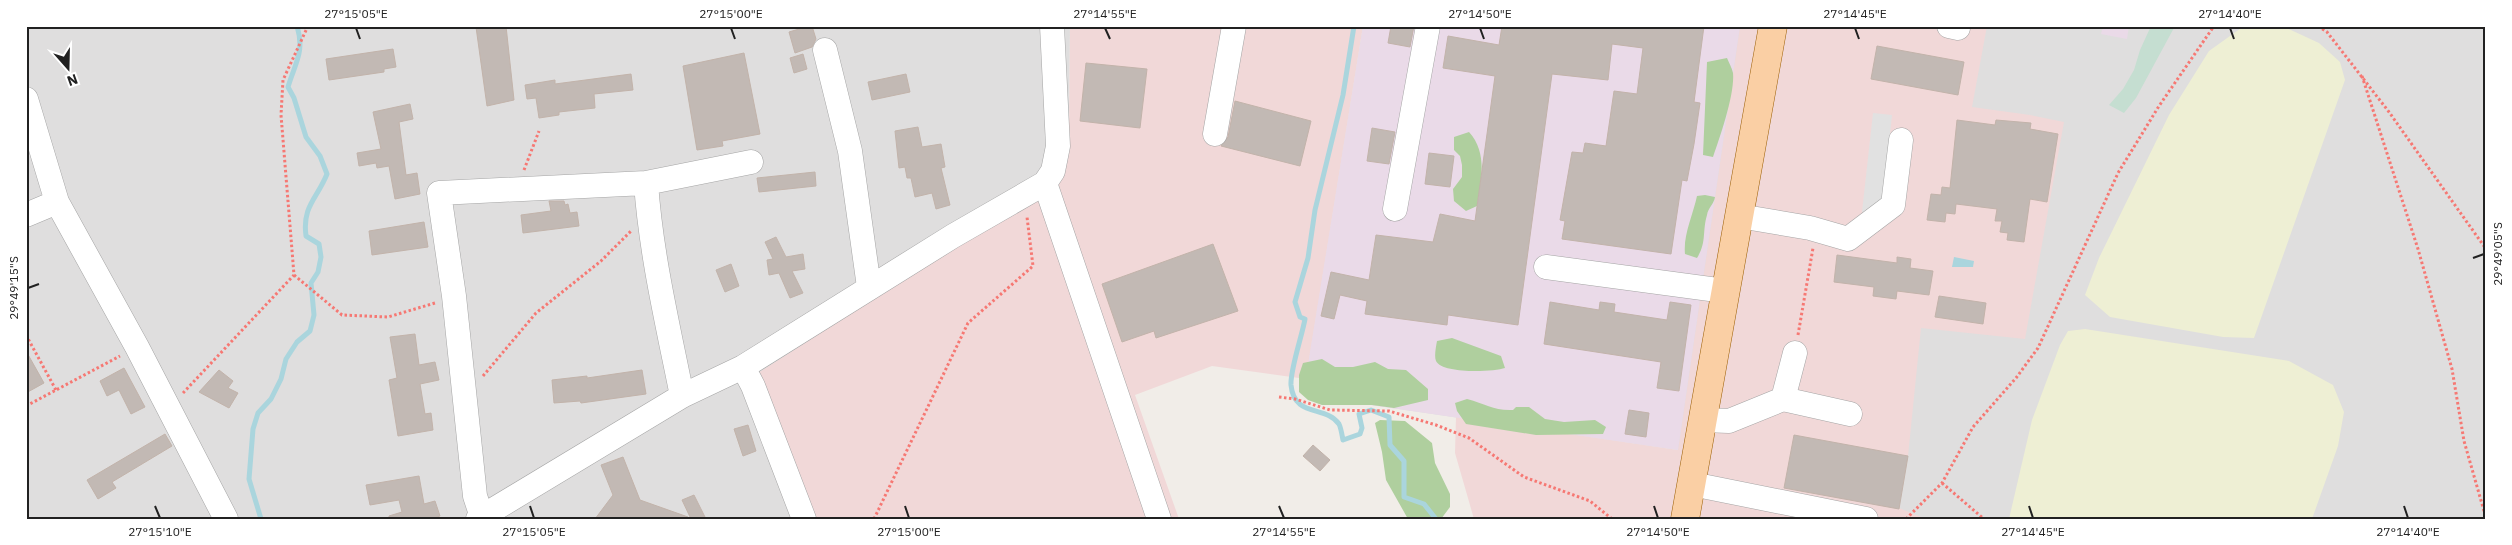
<svg xmlns="http://www.w3.org/2000/svg" width="2512" height="545" font-family="'IBM Plex Sans',sans-serif">
  <style>
    .residential { fill: #dfdede }
    .commercial { fill: #f1d8d8 }
    .industrial { fill: #eadae8 }
    .farmland { fill: #eeefd4 }
    .forest { fill: #afcf9e }
    .wetland { fill: #c5ded1 }
    .parking { fill: #e1e1e1 }
    .water { fill: #aad5dd }
    .lines { fill: none; stroke-linecap: round; stroke-linejoin: round }
    .stream { stroke: #aad5dd; stroke-width: 5 }
    .building { fill: #c2b9b4; stroke: #c2b3aa }
    .minor-casing { stroke: #a5a5a5; stroke-width: 25 }
    .major-casing { stroke: #9a5e04; stroke-width: 29 }
    .path { stroke: #f67873; stroke-width: 3; stroke-dasharray: 2.5 2.5; stroke-linecap: butt }
    .minor { stroke: #fff; stroke-width: 24 }
    .major { stroke: #facfa4; stroke-width: 28 }
    .ticks { fill: none; stroke: #212121; stroke-width: 2 }
    .neatline { fill: none; stroke: #212121; stroke-width: 2 }
    .ticks-label { font-size: 12px; text-anchor: middle; fill: #212121 }
  </style>
  <rect width="100%" height="100%" fill="#f1ede8"/>
  <path class="residential" d="M26,26H1070L1069,137L812,519H26Z
    M1363,26H2486V519H1666L1678,450L1303,395Z"/>
  <path class="commercial" d="M1070,26H1363L1306,379L1212,366L1135,395L1179,519H812L758,373L1057,181L1069,137Z
    M1740,26H1987L1972,107L2030,115L2064,122L2025,339L1921,328L1908,456L1899,508L1926,519H1474L1455,453L1456,417L1678,450Z"/>
  <path class="industrial" d="M1363,26H1740L1678,450L1303,395Z
    M2103,26H2129L2127,39L2101,34Z"/>
  <path class="farmland" d="M2244,26H2282L2319,43L2340,62L2345,80L2254,338L2223,337L2110,317L2085,295L2099,258L2169,115L2209,51Z
    M2085,329L2289,361L2333,385L2344,412L2338,446L2312,519H2009L2032,420L2060,345L2068,331Z"/>
  <path class="forest" d="M1727,58C1729,63 1732,68 1733,73C1735,94 1720,137 1713,157L1703,155L1707,62Z
    M1469,132C1488,153 1481,180 1477,206L1466,211L1454,201L1453,189L1462,177V165L1460,156L1454,150V137Z
    M1705,195L1715,197C1714,204 1708,208 1707,215C1702,232 1707,242 1697,258L1685,254C1683,235 1693,215 1697,196Z
    M1452,338L1501,356L1505,368C1493,372 1442,374 1436,361C1434,356 1436,347 1437,341Z
    M1322,359L1335,367H1353L1375,362L1388,369L1406,370L1428,389V400L1394,408L1372,405H1322L1308,400L1299,392V375L1303,363Z
    M1467,399C1486,404 1494,411 1513,410L1516,407H1529L1545,419L1564,422L1595,420L1606,427L1603,434L1536,435L1466,424L1457,411L1455,403Z
    M1380,420L1405,421L1432,443L1435,463L1450,494V507L1441,519H1408L1386,480L1382,452L1375,423Z"/>
  <path class="wetland" d="M2151,26H2175L2136,98L2124,113L2109,105L2123,89L2134,70L2140,50Z"/>
  <path class="parking" d="M1873,113L1892,115L1883,201L1869,213L1862,212Z"/>
  <path class="water" d="M1954,257L1974,261L1973,267H1952Z"/>
  <g class="lines">
    <path class="stream" d="M1354,26L1343,95L1315,210L1308,258L1295,302L1300,317L1305,319C1302,336 1290,370 1291,385C1294,418 1326,405 1339,424C1341,428 1342,435 1343,440L1360,434L1362,428L1359,414L1371,410L1389,417L1390,445L1404,461V497L1424,504L1436,519
      M261,519L249,479L253,429L258,413L271,399L281,379L286,359L297,342L310,331L314,315L311,283L318,272L321,257L319,244L306,236C302,206 317,199 327,174L320,156L306,137L294,98L288,87C295,63 305,52 297,26"/>
  </g>
  <path class="building" d="M484,26H506L514,100L487,106L476,27Z
    M809,26H812L816,39L812,47L795,53L789,32Z
    M1391,26H1414L1410,47L1388,43Z
    M1502,26H1704L1694,102L1700,103L1694,144L1687,181L1682,180L1671,254L1562,239L1565,221L1560,220L1572,152L1583,153L1585,143L1606,146L1614,91L1637,94L1643,48L1612,44L1608,80L1552,74L1518,325L1448,315L1447,325L1365,314L1367,301L1340,295L1334,319L1321,316L1331,272L1369,280L1376,235L1433,242L1440,214L1475,221L1495,76L1443,68L1448,36L1499,45Z
    M1877,46L1964,62L1958,95L1871,79Z
    M393,49L396,67L384,69V72L329,80L326,59Z
    M744,53L760,134L722,141L723,146L697,150L683,66Z
    M803,54L807,69L794,73L790,58Z
    M1086,63L1147,69L1140,128L1080,121Z
    M631,74L633,90L594,94L595,108L559,112V115L539,118L536,98L527,99L525,85L555,80V84Z
    M906,74L910,92L872,100L868,82Z
    M1235,101L1311,121L1300,166L1221,146L1228,137Z
    M410,104L413,119L399,122L406,175L417,173L420,194L395,199L389,166L377,168L376,163L359,166L357,153L381,149L373,112Z
    M1957,120L1995,125L1996,120L2031,123L2030,129L2058,134L2047,202L2030,199L2024,242L2007,240L2008,233L2000,232L2002,221H1995L1997,209L1956,204L1955,214L1946,213L1945,222L1927,220L1931,194L1941,195L1942,187L1950,188Z
    M918,127L922,147L941,144L945,167L941,168L950,205L936,209L932,193L915,197L911,178H907L905,167L899,168L895,131Z
    M1372,128L1395,132L1389,164L1367,161Z
    M1429,153L1454,156L1450,187L1425,184Z
    M815,172L816,186L759,192L757,178Z
    M549,201H564L565,205L568,204L570,213L577,212L579,226L523,233L521,215L551,211Z
    M424,222L428,247L372,255L369,231Z
    M776,237L786,257L803,254L805,269L792,271L803,293L790,298L779,273L769,275L767,260L773,259L765,242Z
    M1213,244L1238,311L1156,338L1154,331L1122,342L1102,284Z
    M1837,255L1897,263V257L1911,259L1910,268L1933,271L1929,295L1897,291L1896,299L1873,296L1874,287L1834,282Z
    M731,264L739,286L725,292L716,270Z
    M1939,296L1986,303L1983,324L1935,317Z
    M1550,302L1599,310L1600,302L1615,304L1614,312L1667,320L1670,302L1691,305L1679,391L1657,388L1661,362L1544,344Z
    M415,334L419,365L435,362L439,380L420,384L425,414L431,413L433,430L398,436L389,380L397,378L390,337Z
    M26,351L44,383L26,393Z
    M124,368L145,407L131,414L119,390L107,396L100,381Z
    M219,370L233,381L228,388L238,393L229,408L199,392Z
    M642,370L646,394L581,403L580,401L554,403L552,380L587,376V378Z
    M1629,410L1649,413L1646,437L1625,434Z
    M748,425L756,451L743,456L734,429Z
    M165,434L172,446L112,482L116,488L98,499L87,480Z
    M1794,435L1908,456L1899,509L1784,488Z
    M1313,445L1330,460L1320,471L1303,456Z
    M623,457L640,500L688,517V519H595L613,495L601,465Z
    M419,476L424,504L435,501L440,516L432,519H389V516L402,512L399,500L370,505L366,485Z
    M694,495L706,519H691L682,500Z"/>
  <g class="lines">
    <defs>
      <path id="minor" d="M1949,26L1958,28
        M825,50L850,151L869,287
        M26,99L57,202L137,347L226,519
        M1215,134L1234,26
        M646,183C651,255 668,326 682,396
        M1045,183L1159,519
        M1395,209L1428,26
        M26,215L57,202
        M1739,216L1810,228L1848,239L1893,205L1901,140
        M1546,267L1725,291
        M743,367L753,386L804,519
        M1783,399L1850,414
        M1703,420L1729,421L1783,399L1795,353
        M1692,484L1866,519
        M482,517L475,496L454,296L439,193L646,183L751,162
        M478,519L682,396L743,367L953,236L1045,183L1053,171L1058,146L1052,26"/>
      <path id="major" d="M1685,519L1773,26"/>
    </defs>
    <use href="#minor" class="minor-casing"/>
    <use href="#major" class="major-casing"/>
    <path class="path" d="M2318,26L2327,32L2389,112L2486,249
      M2362,76L2418,249L2452,369L2464,441L2486,518
      M524,170L539,131
      M294,275L342,315L388,317L435,303
      M26,335L56,390
      M1798,335L1813,248
      M483,376L536,313L601,261L631,231
      M183,393L294,275L281,115L283,80L308,26
      M1279,397L1295,399L1330,410L1389,411L1436,425L1469,438L1524,477L1590,501L1612,519
      M26,406L120,356
      M1942,483L1984,519
      M874,519L968,323L1033,266L1027,217
      M1906,519L1942,483L1973,427L2016,378L2038,348L2118,173L2159,106L2214,26"/>
    <use href="#minor" class="minor"/>
    <use href="#major" class="major"/>
  </g>
  <path class="ticks" d="M356,28L360,39M731,28L735,39M1105,28L1110,39M1480,28L1484,39M1855,28L1859,39M2230,28L2234,39M2473,258L2484,254M28,288L39,284M155,506L160,518M530,506L534,518M905,506L909,518M1279,506L1284,518M1654,506L1658,518M2029,506L2033,518M2404,506L2408,518"/>
  <rect width="2512" height="545" fill="none" stroke="#ffffff" stroke-width="55"/>
  <g transform="translate(68 68) rotate(160)" stroke="#ffffff" stroke-width="4" paint-order="stroke">
  <path d="M0-4L9 19L0 12L-9 19Z" fill="#212121"/>
  <text y="-8" font-size="14" font-weight="bold" text-anchor="middle" fill="#212121">N</text>
  </g>
  <rect x="28" y="28" width="2456" height="490" class="neatline"/>
  <g class="ticks-label">
    <text x="356" y="18">27°15'05"E</text>
    <text x="731" y="18">27°15'00"E</text>
    <text x="1105" y="18">27°14'55"E</text>
    <text x="1480" y="18">27°14'50"E</text>
    <text x="1855" y="18">27°14'45"E</text>
    <text x="2230" y="18">27°14'40"E</text>
    <text transform="translate(2498 254) rotate(-90)" y="4">29°49'05"S</text>
    <text transform="translate(14 288) rotate(-90)" y="4">29°49'15"S</text>
    <text x="160" y="536">27°15'10"E</text>
    <text x="534" y="536">27°15'05"E</text>
    <text x="909" y="536">27°15'00"E</text>
    <text x="1284" y="536">27°14'55"E</text>
    <text x="1658" y="536">27°14'50"E</text>
    <text x="2033" y="536">27°14'45"E</text>
    <text x="2408" y="536">27°14'40"E</text>
  </g>
</svg>
